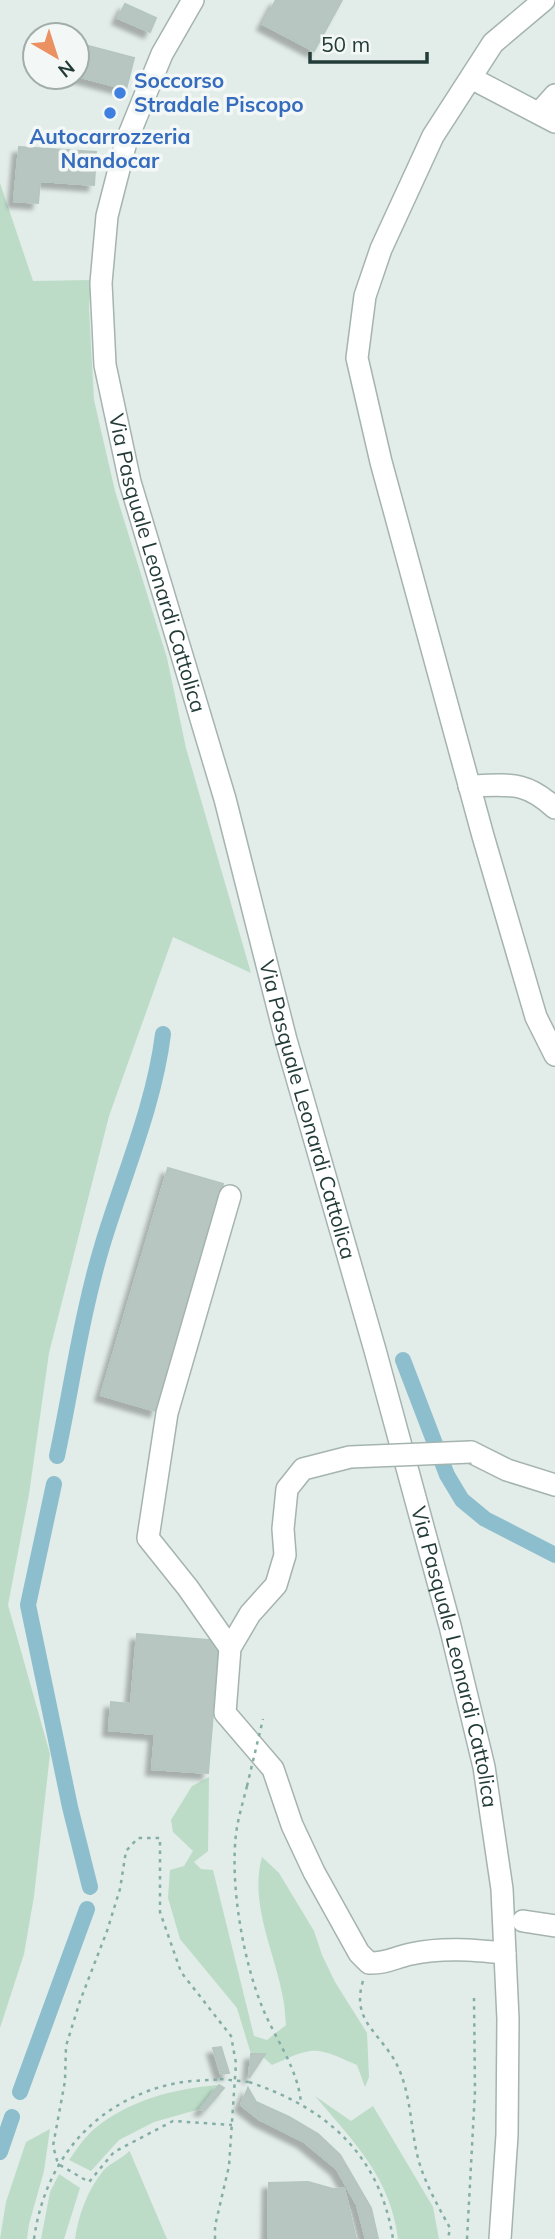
<svg xmlns="http://www.w3.org/2000/svg" width="555" height="2239" font-family="Mulish,sans-serif">
  <style>
    .green { fill: #bcdcc8 }
    .lines { fill: none; stroke-linecap: round; stroke-linejoin: round }
    .canal { stroke: #8dbece; stroke-width: 16 }
    .building { fill: #b8c6c2; stroke: #b5c5c0; stroke-width: 2; filter: url(#shadow) }
    .minor-casing { stroke: #a5b4b0; stroke-width: 24 }
    .path { stroke: #84aea5; stroke-width: 2.5; stroke-dasharray: 3.5 5; stroke-linecap: butt }
    .minor { stroke: #fff; stroke-width: 21 }
    .minor-bridge-casing { stroke: #a5b4b0; stroke-width: 24; stroke-linecap: butt }
    .path-bridge { stroke: #84aea5; stroke-width: 2.5; stroke-dasharray: 3.5 5; stroke-linecap: butt }
    .minor-bridge { stroke: #fff; stroke-width: 21 }
    .shop-dot { fill: #3f7fe0; stroke: #f3f8f6; stroke-width: 2.5 }
    .labels { text-anchor: middle; stroke-width: 7; stroke-linejoin: round; paint-order: stroke }
    .shop-label { font-size: 21px; font-weight: bold; fill: #366cbe; stroke: #f3f8f6; text-anchor: start }
    .street-label { font-size: 21px; fill: #233c38; stroke: #f3f8f6 }
  </style>
  <defs>
    <filter id="shadow"><feDropShadow dx="-6" dy="6" stdDeviation="2" flood-color="#0004"/></filter>
  </defs>
  <rect width="100%" height="100%" fill="#e2ece8"/>
  <path class="green" d="M0,183L33,281L91,280L89,308L94,400L115,491L167,658L186,748L251,973L173,937L109,1116L49,1353L29,1494L8,1605L50,1754L34,1896L24,1954L0,2028Z
    M209,1777L208,1851L194,1862L201,1869L213,1870L254,2036L267,2040L286,2025C285,2016 285,2007 283,1998C275,1952 249,1904 262,1857L279,1873L314,1931L322,1955L335,1982L367,2033L369,2077L365,2087L357,2065C314,2046 315,2046 272,2065L263,2057L251,2054L237,2008L180,1939L168,1898L170,1870L184,1866L193,1851L173,1832L171,1820L192,1786Z
    M219,2085L200,2109L154,2122L119,2140L91,2171L69,2160C76,2150 84,2138 93,2130C129,2100 172,2089 219,2085Z
    M315,2096L351,2121L373,2106L433,2207L439,2239H398C391,2178 353,2141 315,2096Z
    M50,2129L44,2171L29,2224L27,2239H0L6,2202L26,2142Z
    M129,2151L130,2152L167,2239H75C78,2216 88,2189 103,2171C111,2162 124,2158 129,2151Z
    M59,2174L80,2188L64,2239H41L50,2192Z"/>
  <g class="lines">
    <path class="canal" d="M403,1360L447,1475L462,1500L485,1519L555,1555
      M57,1456C72,1385 82,1312 103,1243C124,1174 154,1106 163,1034
      M54,1484L28,1605L70,1807L90,1887
      M20,2092L87,1909
      M0,2152L12,2117"/>
  </g>
  <path class="building" d="M276,0H342L314,51L263,24Z
    M125,4L156,18L150,32L118,18Z
    M77,43L134,58L126,89L77,76Z
    M19,147L96,152L94,185L40,181L38,203L14,201Z
    M168,1168L223,1184L156,1411L101,1395Z
    M137,1634L219,1641L208,1773L152,1769L155,1734L109,1730L111,1702L131,1704Z
    M221,2047L229,2073L221,2074L213,2048Z
    M251,2054H265L249,2078Z
    M219,2085L224,2088L205,2110L200,2109Z
    M248,2088L256,2102L259,2119L241,2105Z
    M256,2102L289,2117L318,2134L340,2155L371,2208L378,2239H366L357,2205L337,2169L303,2141L259,2119Z
    M308,2182L333,2189L344,2188L356,2239H268L269,2183Z"/>
  <g class="lines">
    <defs>
      <g id="minor">
        <path id="s1" d="M193,0L162,54L126,142L107,216L101,283L105,365L130,482L225,799L286,1040L375,1350L450,1626L484,1767L502,1889L508,2019L507,2135L500,2239"/>
        <path d="M544,0L493,43L433,136L381,249L365,296L357,358L381,462L483,836L536,1017L555,1055"/>
        <path d="M471,78L555,122"/>
        <path d="M539,113L555,95"/>
        <path d="M469,786C509,785 524,780 555,808"/>
        <path d="M230,1196L167,1413L148,1538L188,1588L230,1648"/>
        <path d="M471,1452L507,1470L555,1485"/>
        <path d="M350,1457L303,1469L287,1489L283,1529L285,1555L276,1585L250,1614L230,1648L225,1713L273,1769L292,1825L314,1872L359,1953L369,1963C385,1964 396,1957 411,1954C443,1947 474,1950 505,1953"/>
        <path d="M523,1921L555,1926"/>
      </g>
    </defs>
    <use href="#minor" class="minor-casing"/>
    <path class="path" d="M247,1786C243,1802 238,1818 236,1834C230,1885 243,1961 263,2009C276,2040 298,2069 301,2103
      M363,1981C352,2017 374,2029 392,2056C413,2089 409,2130 420,2165C427,2187 439,2208 450,2228L448,2239
      M249,2082C327,2108 380,2155 393,2239
      M34,2239C45,2159 96,2099 177,2083C191,2080 206,2081 220,2079
      M215,2239V2226L229,2166L236,2063L231,2036L181,1972L160,1912V1838H138L126,1851L120,1889L107,1931L80,2001L66,2046L65,2081L53,2146L58,2164L89,2182L114,2152L173,2121L232,2125
      M467,2239L475,2091L474,1998"/>
    <use href="#minor" class="minor"/>
    <defs>
      <path id="minor-bridge" d="M350,1457L471,1452"/>
    </defs>
    <use href="#minor-bridge" class="minor-bridge-casing"/>
    <path class="path-bridge" d="M247,1786L263,1719
      M220,2079L249,2082"/>
    <use href="#minor-bridge" class="minor-bridge"/>
  </g>
  <g class="shop-dot">
    <circle cx="120" cy="93" r="7"/>
    <circle cx="110" cy="113" r="7"/>
  </g>
  <g class="labels">
    <g class="shop-label">
      <text x="134" y="88">Soccorso<tspan x="134" dy="24">Stradale Piscopo</tspan></text>
      <text x="110" y="144" text-anchor="middle">Autocarrozzeria<tspan x="110" dy="24">Nandocar</tspan></text>
    </g>
    <g class="street-label">
      <text dy="7" stroke="none"><textPath href="#s1" startOffset="588">Via Pasquale Leonardi Cattolica</textPath></text>
      <text dy="7" stroke="none"><textPath href="#s1" startOffset="1155">Via Pasquale Leonardi Cattolica</textPath></text>
      <text dy="7" stroke="none"><textPath href="#s1" startOffset="1722">Via Pasquale Leonardi Cattolica</textPath></text>
    </g>
  </g>
  <g transform="translate(56 56) rotate(141)"><circle r="33" fill="#f3f8f6" stroke="#a0adaa" stroke-width="2"/>
  <path d="M0-5L12 26L0 18L-12 26Z" fill="#eb9061"/>
  <text y="-10" font-size="19" font-weight="bold" text-anchor="middle" fill="#233c38">N</text>
  </g>
  <path d="M310 52v10h117v-10" fill="none" stroke="#233c38" stroke-width="3.5"/>
  <text x="321" y="52" font-size="21" fill="#233c38" stroke="#f3f8f6" stroke-width="5" paint-order="stroke">50 m</text>
</svg>
